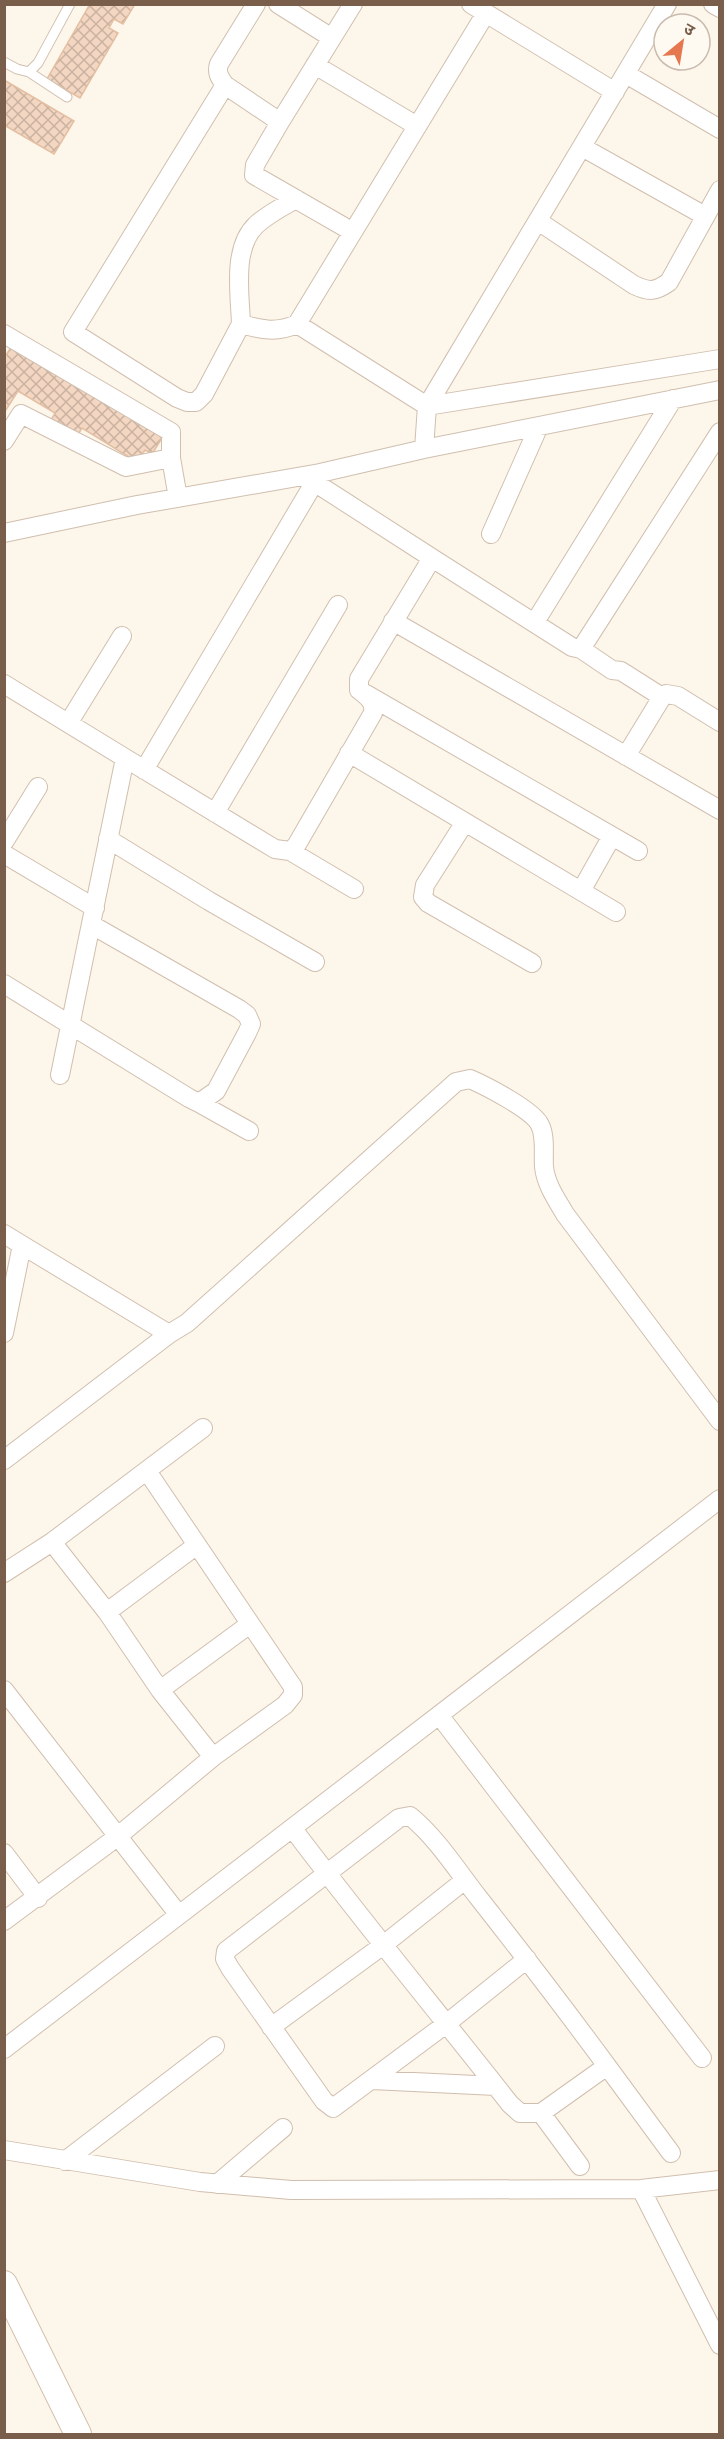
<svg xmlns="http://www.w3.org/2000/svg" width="724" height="2439" font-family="'Roboto Condensed','Noto Sans Devanagari',sans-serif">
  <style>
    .building { fill: url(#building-cross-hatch); stroke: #e5bfa2; stroke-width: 1.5 }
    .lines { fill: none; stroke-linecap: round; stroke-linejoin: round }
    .lane-casing { stroke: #d0bfaf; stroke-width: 11 }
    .street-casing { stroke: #d0bfaf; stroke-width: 20 }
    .secondary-casing { stroke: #d3c0ad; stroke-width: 28 }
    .lane { stroke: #fff; stroke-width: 9 }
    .street { stroke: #fff; stroke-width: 18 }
    .secondary { stroke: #fff; stroke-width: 26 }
  </style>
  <defs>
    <pattern id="building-cross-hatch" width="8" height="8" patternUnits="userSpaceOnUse" patternTransform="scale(1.5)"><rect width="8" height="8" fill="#f3d7c2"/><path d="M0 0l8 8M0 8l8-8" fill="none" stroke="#cab2a0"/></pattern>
  </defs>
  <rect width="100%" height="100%" fill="#fdf6ea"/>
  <path class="building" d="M90,4H135L123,24L114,19L109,28L118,33L80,98L47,79Z
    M4,80L74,121L54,154L4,125Z
    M14,343L164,435L152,454L145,450L137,462L82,428L77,436L51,420L55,413L18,391L4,413V358Z"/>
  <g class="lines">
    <defs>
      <path id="lane" d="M4,62L17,69L29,72L38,63L70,4
        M29,72L67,97"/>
      <path id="street" d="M278,4L332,38
        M353,4L280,122L225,85L73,332L177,398L187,402H196L204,394L241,324C262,330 277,333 297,324L427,406L720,359
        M471,4L615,92
        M713,4L720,8
        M315,65L417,126
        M626,74L720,129
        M225,85C220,78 216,73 219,64L256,4
        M280,122L255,165L254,175L353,232
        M582,147L705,216
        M538,221L634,285C649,292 655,292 669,282L720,190
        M241,324C240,294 232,248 256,225C268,214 282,207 296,199
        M297,324L486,13
        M4,334L171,432V458L126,467L21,414L4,441
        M424,449L427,406L667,4
        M171,458L178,498
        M314,482L432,558
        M4,533L137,505L320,473L424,449L720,390
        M491,534L539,426
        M393,621L720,810
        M535,622L673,399
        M581,649L720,432
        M4,684L125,758L60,1075
        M366,694L638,851
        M69,722L122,636
        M349,753L616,912
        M626,756L662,697L666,694L678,696L720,722
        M125,758L275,849L290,851L296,846L373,713C375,702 368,697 359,690V679L432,558L572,647L581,649L612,670L621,671L662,697
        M144,770L320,473
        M215,813L338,605
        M465,822L425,885L423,897L428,903L532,963
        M108,839L209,901L315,962
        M4,842L38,787
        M290,851L354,889
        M4,854L95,908
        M581,891L612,836
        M4,984L189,1098L199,1103L216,1091L247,1033L251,1024L247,1015L239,1009L92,925
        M199,1103L249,1131
        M4,1234L22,1245L4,1333
        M22,1245L169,1334L187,1323L456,1082L470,1079C486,1086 533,1110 540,1125C546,1137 543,1154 544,1167C546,1185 557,1200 565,1214L720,1421
        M4,1460L169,1334
        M52,1542L107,1612L160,1690L213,1757
        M4,1573L52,1542L203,1428
        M107,1612L197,1545
        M4,1690L179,1915L720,1499
        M160,1690L250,1624
        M439,1715L702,2058
        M293,1829C363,1922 438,2012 510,2104L520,2113H541L607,2066C565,2009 522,1953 478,1897C457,1870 436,1837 410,1816L399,1818L226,1951L225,1959L230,1968L324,2101L333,2108L446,2024L527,1959
        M4,1853L38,1898
        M4,1921L117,1837L213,1757L285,1705L293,1695V1687L147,1471
        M271,2027L382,1946L465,1880
        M4,2049L179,1915
        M607,2066L671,2153
        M372,2080L496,2086
        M541,2113L580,2166
        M4,2150L200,2182L291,2190L641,2189L720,2180
        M65,2161L215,2046
        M217,2184L283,2128
        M641,2189L720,2345"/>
      <path id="secondary" d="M4,2284L78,2434"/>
    </defs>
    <use href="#lane" class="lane-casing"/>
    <use href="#street" class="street-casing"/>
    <use href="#secondary" class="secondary-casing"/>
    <use href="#lane" class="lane"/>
    <use href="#street" class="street"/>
    <use href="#secondary" class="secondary"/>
  </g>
  <rect width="724" height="2439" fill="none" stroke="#795e4c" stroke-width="12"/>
  <g transform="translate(682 42) rotate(30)"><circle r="28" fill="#fffaf1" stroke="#c9bcaf" stroke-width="1.5"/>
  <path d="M0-4.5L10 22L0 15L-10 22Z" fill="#e67850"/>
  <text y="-9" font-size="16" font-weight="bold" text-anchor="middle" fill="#795e4c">उ</text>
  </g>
</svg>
